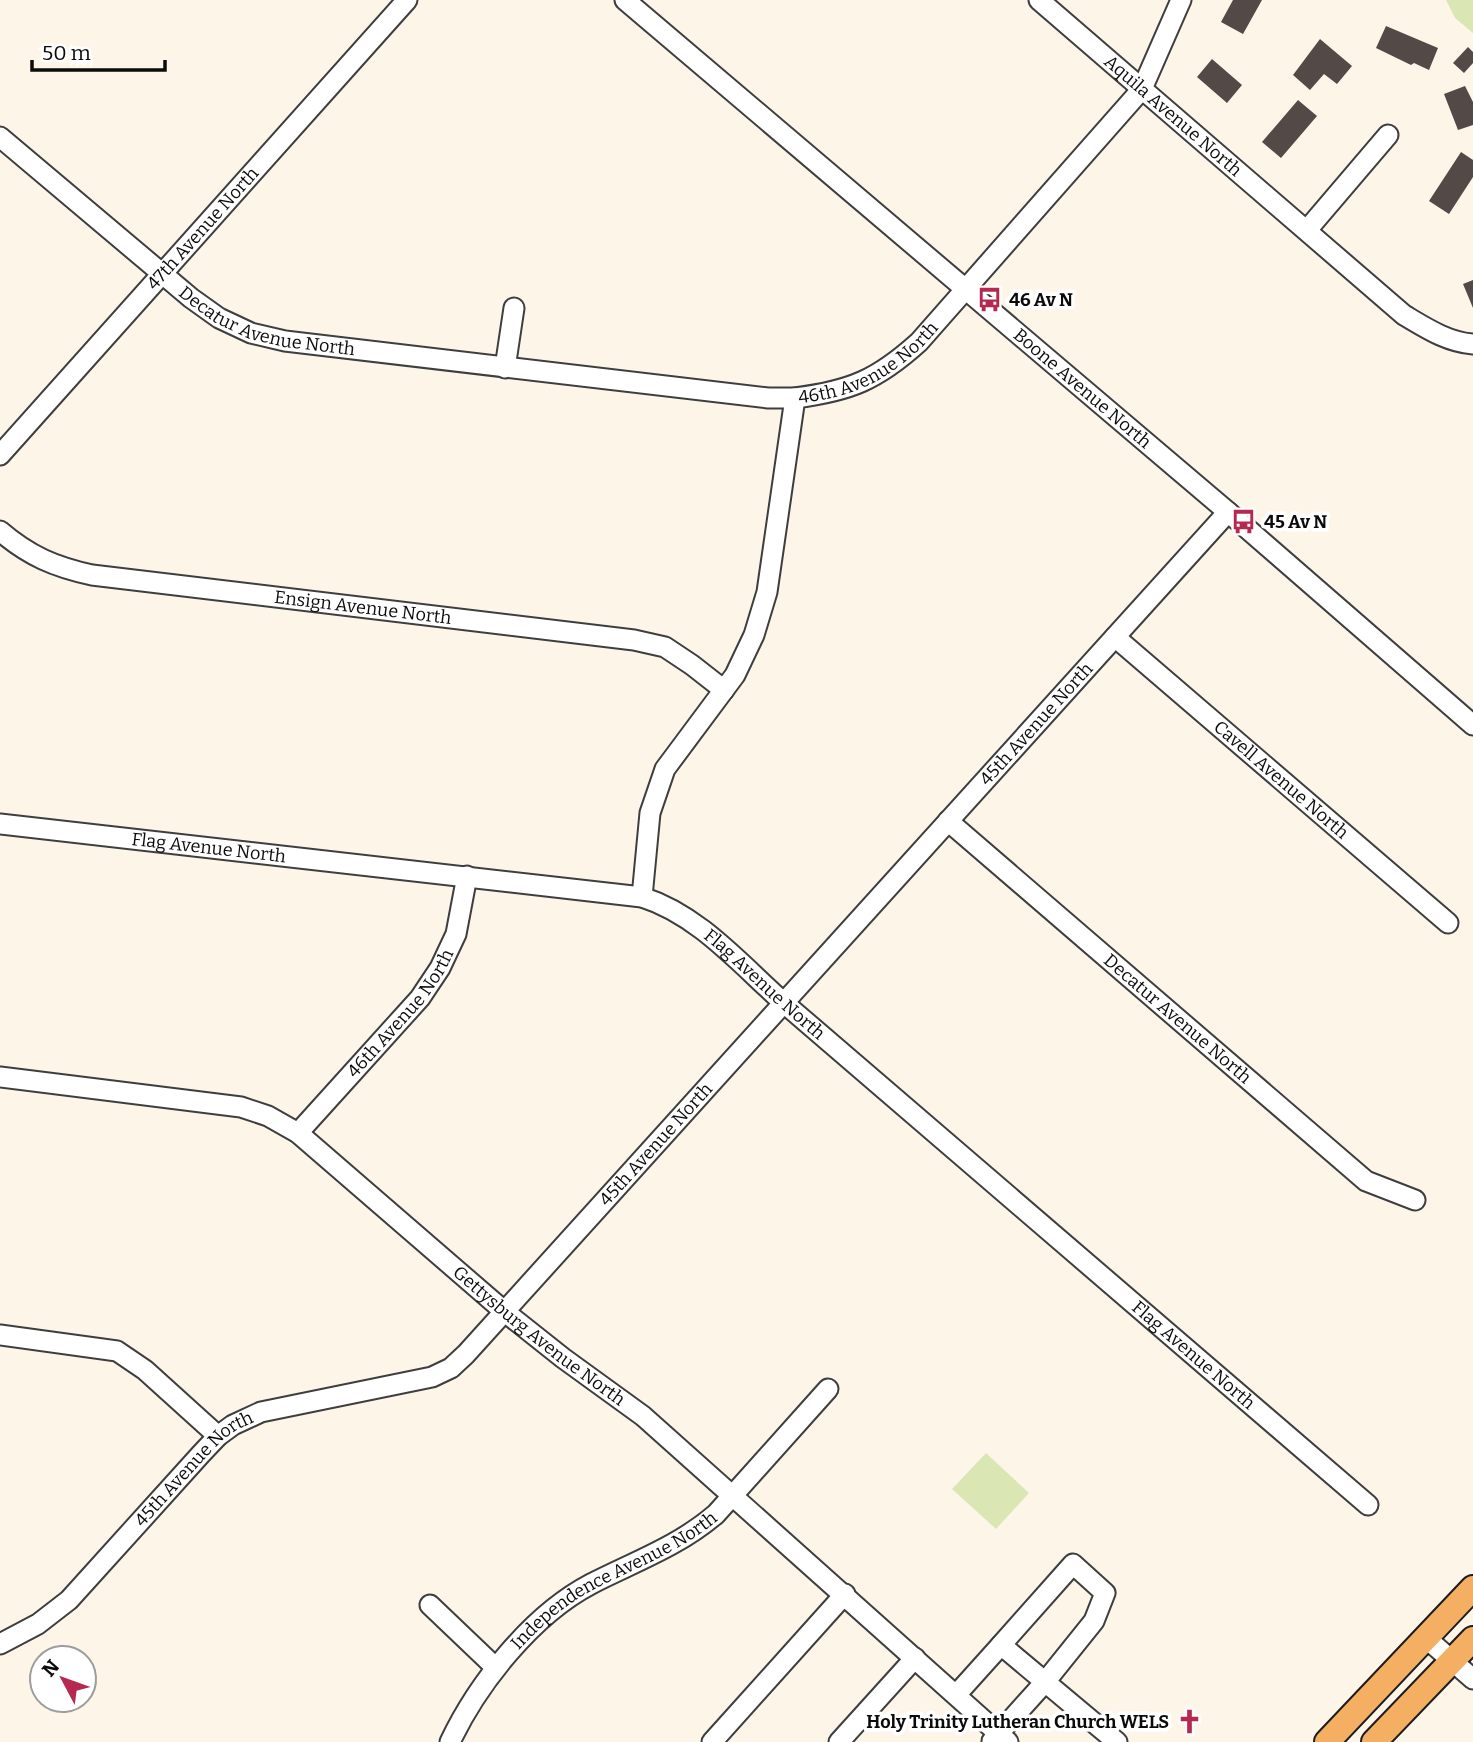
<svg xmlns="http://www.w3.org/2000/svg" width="1473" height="1742" font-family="Bitter,serif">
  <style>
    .green { fill: #dae7b5 }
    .building { fill: #534947 }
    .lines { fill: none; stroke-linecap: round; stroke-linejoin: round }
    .minor-casing { stroke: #3e3e3e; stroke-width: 23 }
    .major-casing { stroke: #1c1c1c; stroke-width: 28 }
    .minor { stroke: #fff; stroke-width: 19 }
    .major { stroke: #f4af63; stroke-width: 24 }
    .labels { text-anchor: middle; stroke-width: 7; stroke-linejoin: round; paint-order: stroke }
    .street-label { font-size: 18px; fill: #0b0b0b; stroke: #fff }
    .poi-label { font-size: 18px; font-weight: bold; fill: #0b0b0b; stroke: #fff; text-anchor: start }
  </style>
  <rect width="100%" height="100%" fill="#fef5e9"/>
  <path class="green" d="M1446,0H1473V33L1455,18Z
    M986,1453L1029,1493L996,1529L952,1489Z"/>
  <path class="building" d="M1233,0H1262L1243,34L1221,22Z
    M1386,26L1438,48L1429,70L1414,63L1411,65L1376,48Z
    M1320,39L1352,66L1337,84L1324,74L1310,90L1293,75Z
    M1468,47L1473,52V63L1464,73L1453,63Z
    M1212,59L1242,85L1227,103L1197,77Z
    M1465,86L1473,102V125L1458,130L1444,94Z
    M1298,100L1317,116L1281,158L1262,142Z
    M1461,152L1473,160V177L1449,214L1429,201Z
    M1473,280V308L1463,284Z"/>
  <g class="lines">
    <defs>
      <g id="minor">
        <path id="s1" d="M625,0L1228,512L1473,725"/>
        <path id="s2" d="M1039,0L1404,315C1426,328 1447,342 1473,344"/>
        <path id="s3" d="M0,137L191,298L219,318L251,333L285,341L768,398H795"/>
        <path d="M1307,230L1388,135"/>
        <path d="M505,368L514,308"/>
        <path id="s4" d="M0,455L407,0"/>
        <path id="s5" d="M0,531C29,556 55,567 92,575L634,640L665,647L692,665L724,690"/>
        <path id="s6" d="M1115,637L1448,923"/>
        <path id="s7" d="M948,821L1366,1181L1415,1200"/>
        <path id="s8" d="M0,824L642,897C699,915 740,964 784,1003L1368,1505"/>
        <path id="s9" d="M642,897L650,813L665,769L735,675L754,635L767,592L795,398C850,391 877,380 919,342L1142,89L1181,0"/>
        <path id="s10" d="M0,1077L241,1107L268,1116L298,1133L505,1312L563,1358L643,1416L1008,1742"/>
        <path id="s11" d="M298,1133L420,998L440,968L456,934L467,876"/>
        <path d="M0,1335L117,1351L145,1370L218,1436"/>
        <path d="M430,1605L495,1667"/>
        <path d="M1426,1638L1473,1679"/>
        <path id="s12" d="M0,1644L38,1624L69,1600L201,1454L218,1436L233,1425L261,1412L432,1377L451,1368L466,1354L1228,512"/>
        <path d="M956,1695L1001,1645"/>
        <path d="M992,1741L1045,1682L1094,1621L1105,1593L1073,1564L1001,1645L1117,1742"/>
        <path id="s13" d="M450,1742C478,1683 532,1615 591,1584C634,1562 679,1546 716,1514L828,1389"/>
        <path d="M712,1742L845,1594"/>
        <path d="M839,1742L915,1658"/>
      </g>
      <path id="major" d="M1327,1742L1473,1588
        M1374,1742L1473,1639"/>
    </defs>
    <use href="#minor" class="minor-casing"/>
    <use href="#major" class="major-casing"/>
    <use href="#minor" class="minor"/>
    <use href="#major" class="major"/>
  </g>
  <defs>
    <symbol id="bus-bare" viewBox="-9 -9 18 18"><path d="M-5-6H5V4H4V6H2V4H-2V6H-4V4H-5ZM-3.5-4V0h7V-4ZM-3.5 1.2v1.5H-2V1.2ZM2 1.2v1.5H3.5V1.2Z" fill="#b52850" stroke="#fff" stroke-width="2.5" paint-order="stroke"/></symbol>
    <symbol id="church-bare" viewBox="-9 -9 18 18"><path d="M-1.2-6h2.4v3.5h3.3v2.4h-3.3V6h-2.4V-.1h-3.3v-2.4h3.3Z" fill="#b52850" stroke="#fff" stroke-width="2.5" paint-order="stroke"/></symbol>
  </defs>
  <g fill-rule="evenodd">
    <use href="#bus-bare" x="972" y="282" width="35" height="35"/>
    <use href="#bus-bare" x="1226" y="504" width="35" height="35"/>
    <use href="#church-bare" x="1172" y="1704" width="35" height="35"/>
  </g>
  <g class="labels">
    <g class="street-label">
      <text dy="6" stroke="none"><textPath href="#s2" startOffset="177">Aquila Avenue North</textPath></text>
      <text dy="6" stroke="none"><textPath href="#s4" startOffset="304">47th Avenue North</textPath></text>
      <text dy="6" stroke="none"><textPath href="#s3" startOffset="331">Decatur Avenue North</textPath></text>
      <text dy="6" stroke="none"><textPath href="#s9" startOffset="616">46th Avenue North</textPath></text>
      <text dy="6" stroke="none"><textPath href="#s1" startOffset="600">Boone Avenue North</textPath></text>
      <text dy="6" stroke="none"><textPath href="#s5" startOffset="376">Ensign Avenue North</textPath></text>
      <text dy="6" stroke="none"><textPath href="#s12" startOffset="1419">45th Avenue North</textPath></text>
      <text dy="6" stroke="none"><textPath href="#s6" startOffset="219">Cavell Avenue North</textPath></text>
      <text dy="6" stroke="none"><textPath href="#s8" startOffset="210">Flag Avenue North</textPath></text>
      <text dy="6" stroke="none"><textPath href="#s8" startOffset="798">Flag Avenue North</textPath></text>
      <text dy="6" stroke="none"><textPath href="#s11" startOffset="158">46th Avenue North</textPath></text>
      <text dy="6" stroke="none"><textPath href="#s7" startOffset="303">Decatur Avenue North</textPath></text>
      <text dy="6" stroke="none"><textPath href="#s12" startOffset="852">45th Avenue North</textPath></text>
      <text dy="6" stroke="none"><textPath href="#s10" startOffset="621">Gettysburg Avenue North</textPath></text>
      <text dy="6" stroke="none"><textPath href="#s8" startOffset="1365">Flag Avenue North</textPath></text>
      <text dy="6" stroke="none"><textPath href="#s12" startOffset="264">45th Avenue North</textPath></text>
      <text dy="6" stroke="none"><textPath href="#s13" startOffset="236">Independence Avenue North</textPath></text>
    </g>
    <g class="poi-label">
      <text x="1009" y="306">46 Av N</text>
      <text x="1264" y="528">45 Av N</text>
      <text x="1169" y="1728" text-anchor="end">Holy Trinity Lutheran Church WELS</text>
    </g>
  </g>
  <g transform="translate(63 1679) rotate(311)"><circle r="33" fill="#ffffff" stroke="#9d9d9d" stroke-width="2"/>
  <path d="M0-5L12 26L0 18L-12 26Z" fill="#b52850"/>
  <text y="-10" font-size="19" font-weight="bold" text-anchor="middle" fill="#0b0b0b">N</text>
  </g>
  <path d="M32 60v10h133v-10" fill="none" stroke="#0b0b0b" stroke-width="3.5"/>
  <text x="42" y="60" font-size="21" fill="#0b0b0b" stroke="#ffffff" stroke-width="5" paint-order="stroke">50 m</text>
</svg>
